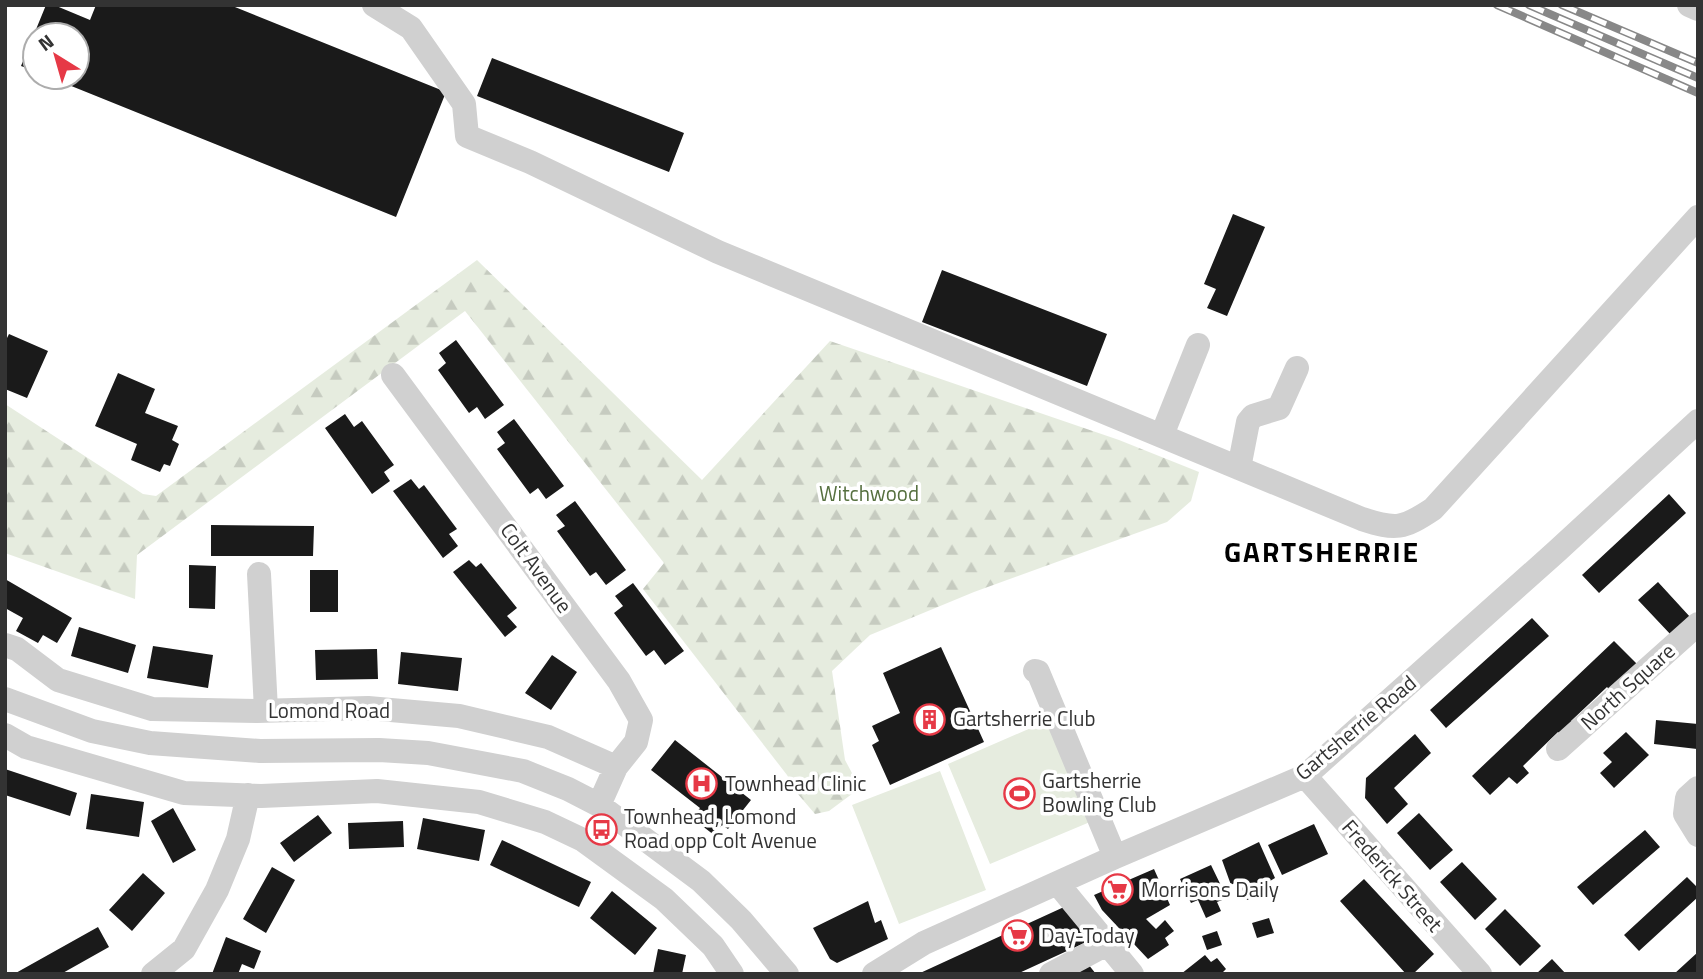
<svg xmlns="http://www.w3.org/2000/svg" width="1703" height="979" font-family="'Titillium Web',sans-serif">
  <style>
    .forest { fill: url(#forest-firs) }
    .green { fill: #e6ecdf }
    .building { fill: #1a1a1a }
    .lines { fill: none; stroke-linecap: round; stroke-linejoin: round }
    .minor { stroke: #d0d0d0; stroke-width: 24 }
    .rail-casing { stroke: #888; stroke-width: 8 }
    .rail { stroke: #fff; stroke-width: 5; stroke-dasharray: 16; stroke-linecap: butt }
    .labels { text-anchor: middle; stroke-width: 7; stroke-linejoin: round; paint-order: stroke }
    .park-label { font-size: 21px; fill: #56703f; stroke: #fff }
    .street-label { font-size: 21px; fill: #333; stroke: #fff }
    .poi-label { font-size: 21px; fill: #333; stroke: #fff; text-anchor: start }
    .district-label { font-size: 28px; font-weight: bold; letter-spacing: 2px; fill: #000; stroke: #fff }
  </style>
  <defs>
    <pattern id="forest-firs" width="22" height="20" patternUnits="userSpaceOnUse" patternTransform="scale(1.75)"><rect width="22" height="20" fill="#e6ecdf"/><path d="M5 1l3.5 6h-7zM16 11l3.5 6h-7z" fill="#c6cbc0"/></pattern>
  </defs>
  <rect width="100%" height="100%" fill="#fff"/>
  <path class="forest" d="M477,260L702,480L830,341L1119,440L1199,472L1191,501L1167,522L974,592L870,635L832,671L845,760L860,788L829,811L815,814L797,793L787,775L643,589L664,563L465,311L137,555L135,599L5,553V404L143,494L156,496Z"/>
  <path class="green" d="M1049,720L1090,822L990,864L948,764Z
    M940,771L986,890L899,924L852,805Z"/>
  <path class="building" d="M46,5H54L90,20L96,5H230L446,92L396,217L49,77H77V35H35V71L21,66Z
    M492,58L684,133L669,172L477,96Z
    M1233,214L1265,227L1227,316L1207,308L1216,289L1204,284Z
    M942,270L1107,334L1087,386L922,322Z
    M9,334L48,351L27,398L5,389V342Z
    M456,340L504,405L485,419L477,407L469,413L438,370L446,363L439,353Z
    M118,373L155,389L145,413L178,426L172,440L179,444L170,466L164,464L160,472L131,460L137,444L95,426Z
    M345,414L354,427L362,421L394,465L384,472L390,481L372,494L325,428Z
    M514,419L564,486L546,499L538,488L530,494L497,449L505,443L497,432Z
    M411,479L419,489L424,485L457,529L449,534L458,546L443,558L393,491Z
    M1669,494L1686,513L1599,593L1582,575Z
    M575,501L626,570L606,585L596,572L590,576L557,531L565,526L556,515Z
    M211,525L314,526L313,556H211Z
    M469,560L476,567L481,563L517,608L507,616L517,627L505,637L453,572Z
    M189,565L216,566L215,609L189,608Z
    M310,570H338V612H310Z
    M5,579L72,618L57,643L43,635L38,643L16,631L23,618L5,608Z
    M1658,582L1691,618L1672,636L1638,600Z
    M633,583L684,651L665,665L654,650L646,656L614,613L623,606L615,596Z
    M1532,618L1549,636L1446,728L1430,710Z
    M79,627L136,645L128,673L71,656Z
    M1614,641L1637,664L1614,695L1607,687L1571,721L1577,727L1565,739L1558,732L1523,766L1529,773L1517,784L1509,777L1490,795L1472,776Z
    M153,646L213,655L208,688L147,678Z
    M941,647L984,742L890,785L872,745L879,741L872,726L900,713L883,673Z
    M377,649L378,679L316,680L315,650Z
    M401,652L462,658L458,691L398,684Z
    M552,655L577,672L551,710L525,693Z
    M1656,720L1698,724L1697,749L1654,744Z
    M1626,732L1649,755L1614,788L1600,773L1612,762L1603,753Z
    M1415,734L1431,753L1394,788L1408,804L1387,824L1365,798L1366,778Z
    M675,740L751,800L728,829L722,825L714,835L692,818L700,808L651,770Z
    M5,769L77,793L70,816L5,795Z
    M91,794L144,802L139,837L86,829Z
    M173,808L196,850L173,863L151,821Z
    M1419,813L1453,850L1430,870L1397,833Z
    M318,815L332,833L294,862L280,843Z
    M423,818L485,830L479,861L417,849Z
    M403,821L404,847L349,849L348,823Z
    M1314,824L1328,854L1282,875L1268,845Z
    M1645,830L1660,847L1593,905L1577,887Z
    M502,840L591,882L579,907L490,865Z
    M1259,842L1275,878L1258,888L1262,893L1247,900L1238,881L1231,885L1222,860Z
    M1462,862L1497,899L1475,920L1440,882Z
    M1211,865L1227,898L1217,902L1221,911L1206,918L1198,900L1191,903L1180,879Z
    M272,867L295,880L266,933L243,919Z
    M1154,869L1170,905L1146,919L1156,929L1165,920L1174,931L1165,938L1169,945L1148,959L1102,910L1094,895Z
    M143,873L165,893L132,931L109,910Z
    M1687,877L1698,888V897L1639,951L1624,935Z
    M1364,879L1434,954L1413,974H1406L1340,901Z
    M612,891L657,928L635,955L590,918Z
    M868,901L875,923L881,920L888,939L837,963L830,959L813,928Z
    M1064,907L1093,939L1017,974H918Z
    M1505,909L1541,946L1520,966L1485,929Z
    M1269,918L1274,933L1257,938L1252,923Z
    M98,927L109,947L61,974H14Z
    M1217,931L1222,945L1207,950L1202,936Z
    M226,937L261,951L254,969L242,964L238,974H212Z
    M658,949L686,955L682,974H653Z
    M1698,952V974H1674Z
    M1205,955L1211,962L1217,958L1226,969L1221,974H1181Z
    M1552,959L1566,974H1536Z
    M1088,964L1096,974H1077Z"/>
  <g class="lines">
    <path class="minor" d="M374,5L411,28L464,104L467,136L530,162L718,252L1362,519C1396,530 1403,529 1433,509L1698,217
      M1689,5L1698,9
      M393,375L619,681L641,720L636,742L616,767
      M1162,435L1198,345
      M1239,468L1248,422L1253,416L1279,408L1297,368
      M259,574L266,710
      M5,645L17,649L58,680L152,709L257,711L368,708L459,716L548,737L616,767L599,805
      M1035,671L1038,672L1115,857
      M5,699L92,731L150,743L260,751L379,750L428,753L523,771L568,789L599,805L701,881L741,920L787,974
      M5,735L26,747L184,793L261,796L377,791L479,802L545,822L583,840L664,899L713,946L732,974
      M1558,749L1698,624
      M1305,776L1480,974
      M1698,788L1687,798L1685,814L1698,835
      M1058,884L1132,974
      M153,974L184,949L217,890L238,839L248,795
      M874,974L924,943L1115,857L1305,776L1557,551L1698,421
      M1051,974L1107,944"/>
    <defs>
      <path id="rail" d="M1497,5L1698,93
        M1529,5L1698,78
        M1562,5L1698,63"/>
    </defs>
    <use href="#rail" class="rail-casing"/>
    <use href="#rail" class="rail"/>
  </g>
  <defs>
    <symbol id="building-ring" viewBox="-11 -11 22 22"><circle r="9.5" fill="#fff" stroke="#e63946" stroke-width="1.5"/><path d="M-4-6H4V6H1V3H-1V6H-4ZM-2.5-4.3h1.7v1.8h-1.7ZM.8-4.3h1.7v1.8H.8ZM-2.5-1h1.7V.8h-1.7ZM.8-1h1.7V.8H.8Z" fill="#e63946"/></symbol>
    <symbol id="hospital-ring" viewBox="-11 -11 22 22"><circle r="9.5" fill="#fff" stroke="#e63946" stroke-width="1.5"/><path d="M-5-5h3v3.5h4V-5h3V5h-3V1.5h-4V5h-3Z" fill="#e63946"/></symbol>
    <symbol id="stadium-ring" viewBox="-11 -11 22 22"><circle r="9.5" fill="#fff" stroke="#e63946" stroke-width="1.5"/><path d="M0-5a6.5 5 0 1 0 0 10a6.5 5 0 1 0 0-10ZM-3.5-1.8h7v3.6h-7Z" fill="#e63946"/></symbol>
    <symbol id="bus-ring" viewBox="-11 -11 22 22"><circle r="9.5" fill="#fff" stroke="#e63946" stroke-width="1.5"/><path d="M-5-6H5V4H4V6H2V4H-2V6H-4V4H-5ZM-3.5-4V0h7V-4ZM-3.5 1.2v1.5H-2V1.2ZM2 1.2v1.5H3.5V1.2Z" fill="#e63946"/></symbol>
    <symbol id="supermarket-ring" viewBox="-11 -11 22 22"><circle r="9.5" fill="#fff" stroke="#e63946" stroke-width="1.5"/><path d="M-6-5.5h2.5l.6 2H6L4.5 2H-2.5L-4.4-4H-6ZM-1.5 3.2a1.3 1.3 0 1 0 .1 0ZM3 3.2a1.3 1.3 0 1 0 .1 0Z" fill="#e63946"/></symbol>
  </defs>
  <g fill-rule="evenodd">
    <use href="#building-ring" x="912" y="702" width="35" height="35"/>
    <use href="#hospital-ring" x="684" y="766" width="35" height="35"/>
    <use href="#stadium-ring" x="1002" y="776" width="35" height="35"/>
    <use href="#bus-ring" x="584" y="812" width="35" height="35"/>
    <use href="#supermarket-ring" x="1100" y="872" width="35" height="35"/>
    <use href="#supermarket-ring" x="1000" y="918" width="35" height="35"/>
  </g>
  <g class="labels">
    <g class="park-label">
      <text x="869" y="501">Witchwood</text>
    </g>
    <g class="street-label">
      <text transform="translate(536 568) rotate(54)" y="7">Colt Avenue</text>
      <text transform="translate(1628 687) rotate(-42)" y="7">North Square</text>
      <text x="329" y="718">Lomond Road</text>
      <text transform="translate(1356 728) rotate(-40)" y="7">Gartsherrie Road</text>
      <text transform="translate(1392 876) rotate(49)" y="7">Frederick Street</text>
    </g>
    <g class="poi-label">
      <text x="953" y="726">Gartsherrie Club</text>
      <text x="1042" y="788">Gartsherrie<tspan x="1042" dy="24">Bowling Club</tspan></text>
      <text x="725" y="791">Townhead Clinic</text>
      <text x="624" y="824">Townhead, Lomond<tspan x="624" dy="24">Road opp Colt Avenue</tspan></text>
      <text x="1141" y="897">Morrisons Daily</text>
      <text x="1041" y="943">Day-Today</text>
    </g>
    <g class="district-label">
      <text x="1322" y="562">GARTSHERRIE</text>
    </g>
  </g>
  <rect width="1703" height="979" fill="none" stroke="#333333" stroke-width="14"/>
  <g transform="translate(56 56) rotate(323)"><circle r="33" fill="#ffffff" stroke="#adadad" stroke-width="2"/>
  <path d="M0-5L12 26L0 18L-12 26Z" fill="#e63946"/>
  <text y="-10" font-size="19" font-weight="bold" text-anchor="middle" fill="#333333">N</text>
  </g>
</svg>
